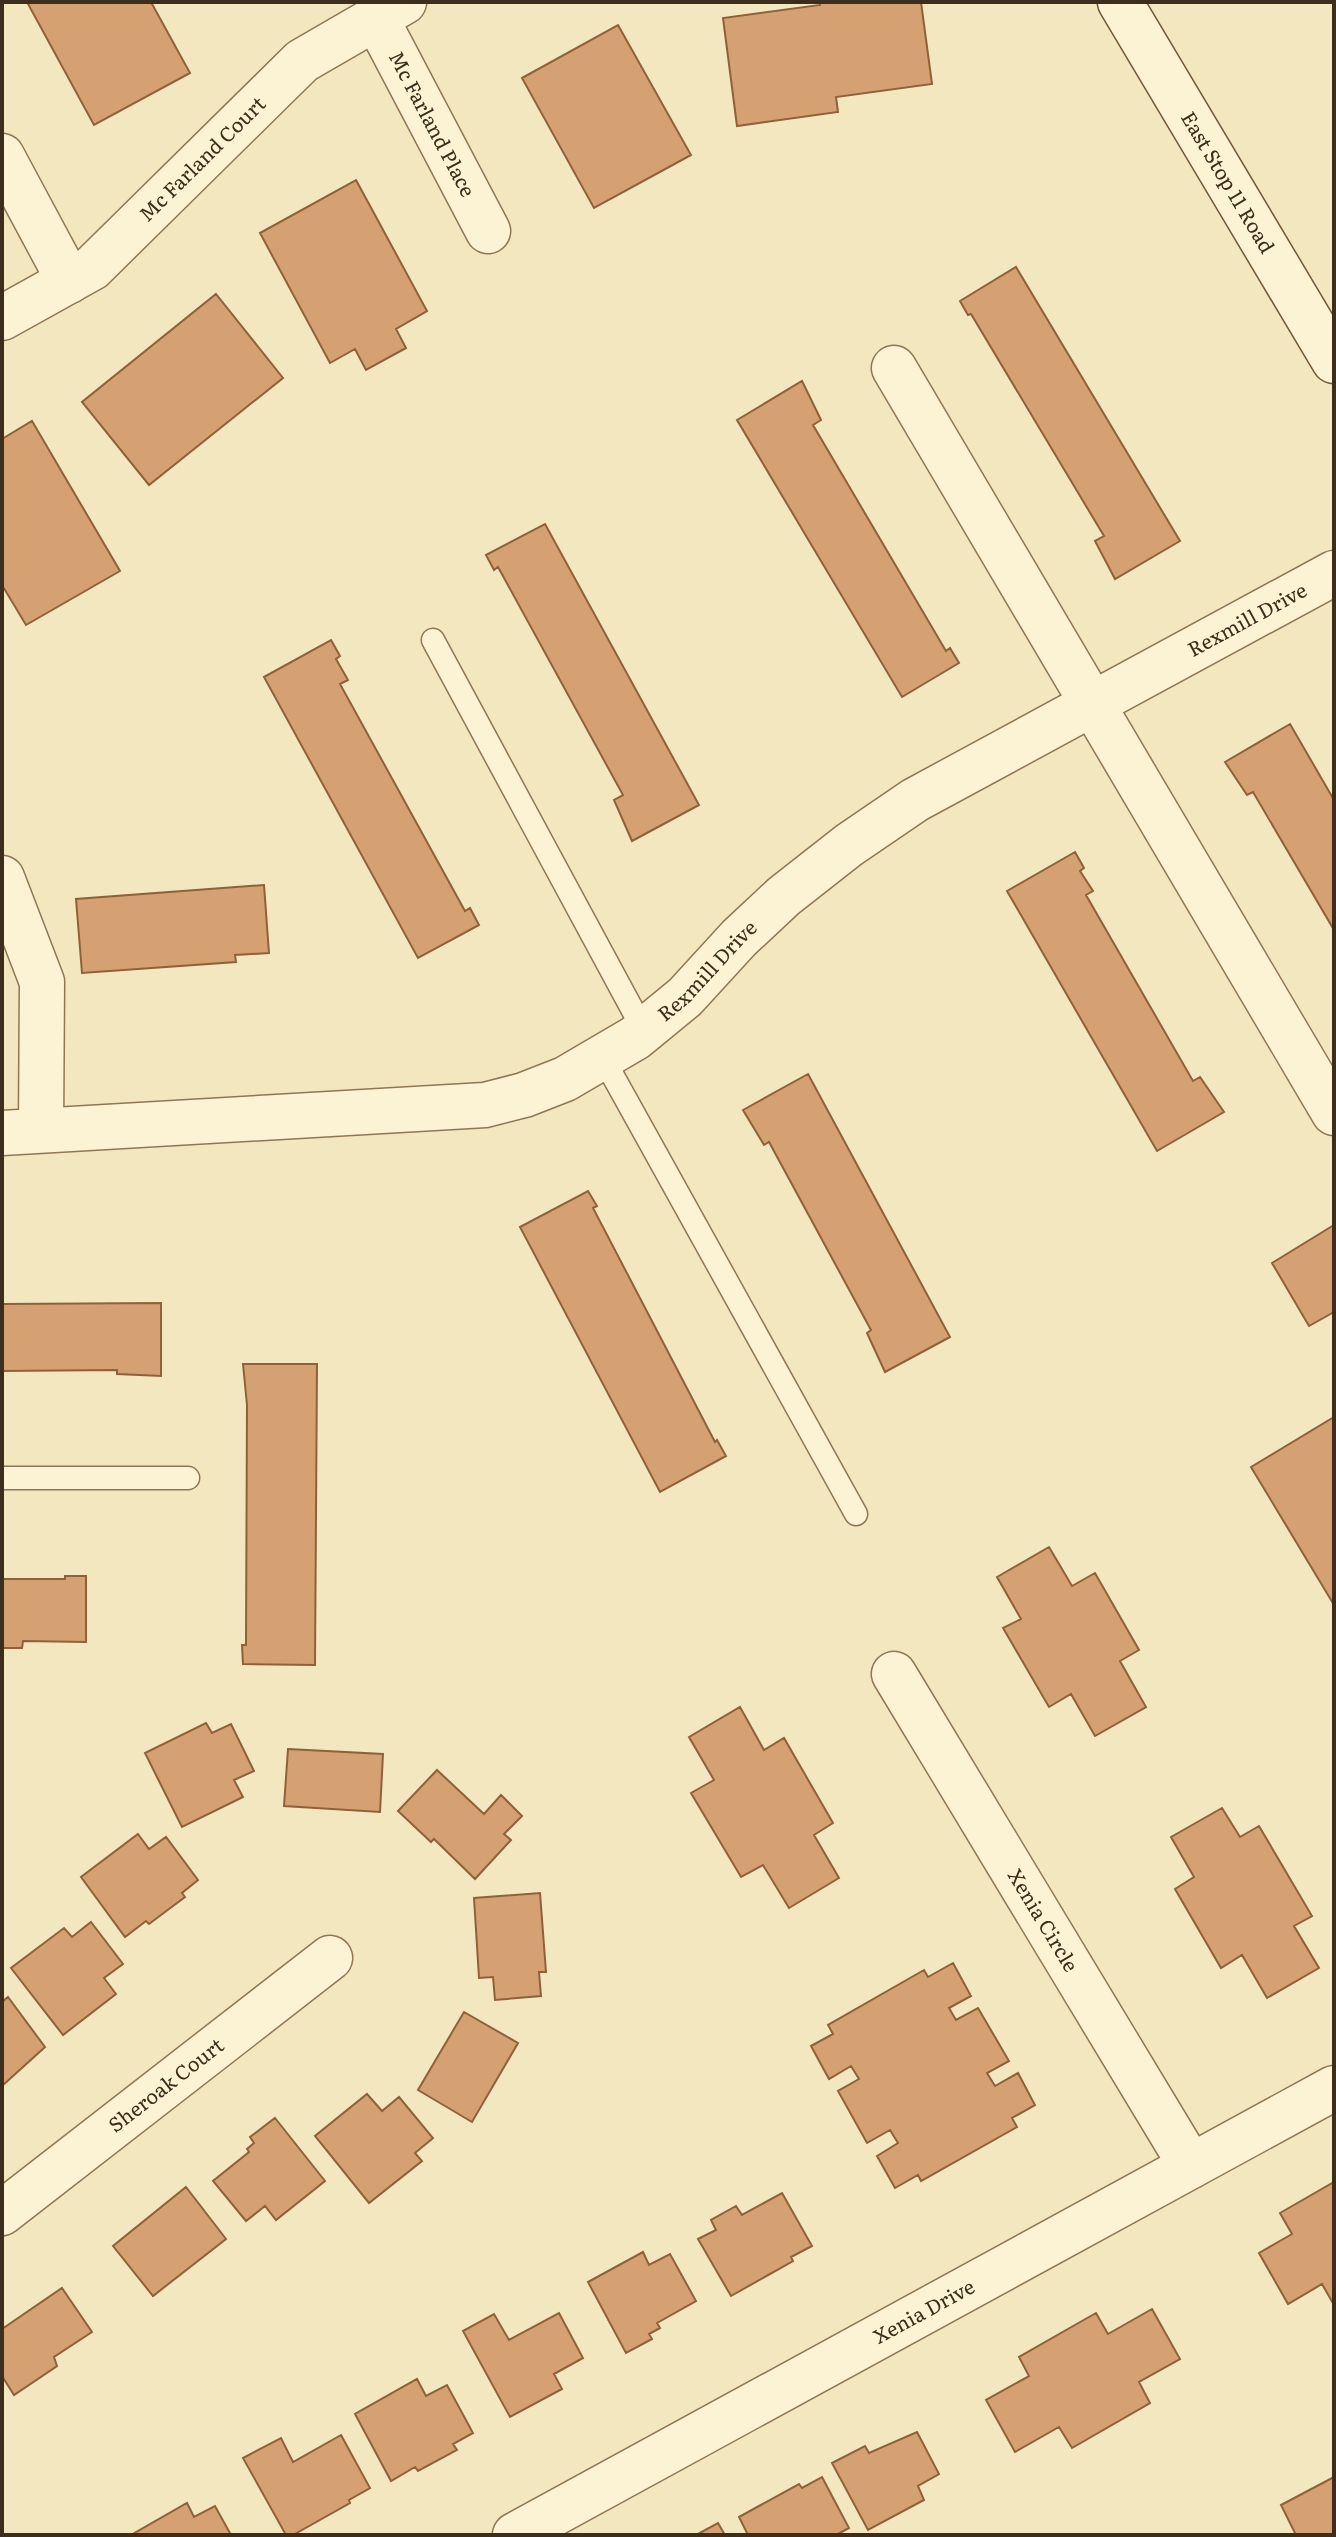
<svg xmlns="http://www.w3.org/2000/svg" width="1336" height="2537" font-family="Literata,serif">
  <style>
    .building { fill: #d5a172; stroke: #906139; stroke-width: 2 }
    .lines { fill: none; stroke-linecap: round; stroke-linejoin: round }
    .service-casing { stroke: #8e7756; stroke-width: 25 }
    .minor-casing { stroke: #8e7756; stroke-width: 47 }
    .secondary-casing { stroke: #705839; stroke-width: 47 }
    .service { stroke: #fcf3d4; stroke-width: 22 }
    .minor { stroke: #fcf3d4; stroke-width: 44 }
    .secondary { stroke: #fcf3d4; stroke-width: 44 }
    .labels { text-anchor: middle; stroke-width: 6; stroke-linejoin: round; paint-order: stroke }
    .street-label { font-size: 20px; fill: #3c2d1c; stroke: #f9f0d1 }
  </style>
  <rect width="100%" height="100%" fill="#f3e7c0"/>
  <path class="building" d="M27,2H151L190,73L94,125Z
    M820,2H921L932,84L836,97L838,112L737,126L723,18L820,5Z
    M618,25L691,155L594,208L522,78Z
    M356,180L427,311L396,329L406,348L366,370L355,349L330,363L260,233Z
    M1016,267L1180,541L1115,579L1095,541L1104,536L971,314L968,315L960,301Z
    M216,294L283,378L149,485L82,402Z
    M802,381L821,420L813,425L946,651L950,648L959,663L902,697L737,420Z
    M32,421L120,571L26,625L2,585V439Z
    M545,524L699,805L632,841L614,800L623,795L498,567L494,570L486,555Z
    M331,640L340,656L336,659L348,680L340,684L465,911L470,908L479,925L418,958L264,677Z
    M1290,724L1334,800V930L1253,792L1247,795L1225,762Z
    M1075,852L1084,868L1080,871L1093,891L1086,895L1193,1081L1200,1077L1224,1112L1157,1151L1007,891Z
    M264,885L269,953L235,955L236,962L82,973L76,899Z
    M808,1074L950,1337L885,1372L867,1333L871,1330L769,1142L764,1145L743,1110Z
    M588,1191L597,1206L593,1208L715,1442L717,1440L726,1456L660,1492L520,1227Z
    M1334,1225V1312L1309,1326L1272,1263Z
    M161,1303V1376L117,1374V1370L2,1371V1304Z
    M243,1364H317L315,1665L243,1664L242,1645H246L247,1405Z
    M1334,1417V1605L1251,1467Z
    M1049,1547L1072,1586L1095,1573L1139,1650L1120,1661L1146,1707L1095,1736L1071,1694L1049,1707L1003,1628L1021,1619L997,1577Z
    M65,1576H86V1642L23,1641L22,1648H2V1579H65Z
    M740,1707L764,1750L784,1738L833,1823L814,1835L839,1878L789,1908L763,1865L741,1877L691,1793L714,1780L689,1737Z
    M206,1723L212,1733L231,1724L254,1771L234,1780L243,1797L182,1827L145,1753Z
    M288,1749L383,1754L380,1812L284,1806Z
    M437,1770L484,1814L501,1795L522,1816L504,1834L511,1840L475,1879L434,1839L431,1842L398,1811Z
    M1222,1808L1240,1837L1259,1826L1312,1916L1294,1926L1319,1968L1267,1998L1242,1955L1221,1968L1175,1889L1194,1877L1171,1837Z
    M138,1834L149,1849L166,1837L198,1880L182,1893L185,1897L149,1924L146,1921L125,1937L81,1877Z
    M540,1893L546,1972H539L541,1996L495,2000L493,1977L479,1978L474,1898Z
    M91,1922L123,1964L104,1978L116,1994L63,2035L11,1968L64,1928L72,1937Z
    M953,1963L971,1996L949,2008L956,2020L978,2008L1009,2061L987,2073L995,2086L1018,2073L1035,2105L1012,2118L1017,2127L921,2181L918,2175L895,2188L877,2156L898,2143L890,2130L867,2143L838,2091L859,2079L851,2066L829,2079L811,2046L833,2034L828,2025L924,1970L928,1977Z
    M8,1997L45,2047L2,2086V2002Z
    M464,2012L518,2043L472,2122L418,2090Z
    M367,2094L382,2111L399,2097L433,2138L415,2153L422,2161L369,2203L315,2136Z
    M275,2118L325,2181L276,2220L265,2206L246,2221L213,2181L249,2152L247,2149L254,2143L250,2137Z
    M1334,2182V2305L1322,2284L1288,2304L1259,2253L1292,2234L1280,2213Z
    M186,2187L226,2239L153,2296L113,2246Z
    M782,2193L812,2246L791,2257L793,2261L731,2296L698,2239L716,2230L711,2220L736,2206L742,2215Z
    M643,2252L649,2265L670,2254L696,2301L657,2323L660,2328L649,2334L652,2339L626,2353L588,2282Z
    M62,2288L92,2332L54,2357L57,2366L14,2395L2,2376V2329Z
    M1152,2309L1180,2359L1139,2382L1150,2403L1072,2448L1059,2427L1015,2452L986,2400L1029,2376L1019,2357L1096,2313L1108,2334Z
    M559,2313L583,2358L554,2374L562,2389L510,2417L463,2331L494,2314L509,2340Z
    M417,2379L426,2396L447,2385L473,2433L453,2444L457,2450L418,2471L415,2467L391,2481L355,2414Z
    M917,2432L939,2474L918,2486L924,2500L868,2530L832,2463L865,2446L869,2453Z
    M341,2435L370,2488L349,2500L350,2503L293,2535H286L243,2458L281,2438L293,2462Z
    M822,2477L849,2528L836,2535H748L739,2517L799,2484L802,2488Z
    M1334,2477V2535H1296L1281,2505Z
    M187,2503L194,2517L215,2506L231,2535H131Z
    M718,2523L725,2535H696Z"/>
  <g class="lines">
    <defs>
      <path id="service" d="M433,640L644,1031
        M603,1058L856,1514
        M2,1478H188"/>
      <g id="minor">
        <path id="s1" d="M376,18L488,231"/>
        <path d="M2,156L69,281"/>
        <path id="s2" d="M2,318L92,268L302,61L404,2"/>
        <path d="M894,368L1334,1113"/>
        <path d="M2,878L42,982L41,1130"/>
        <path id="s3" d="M2,1133L485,1105L524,1095L565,1079L635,1038L685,997L739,938L784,896L849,845L915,800L1334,573"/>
        <path id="s4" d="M894,1674L1191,2166"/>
        <path id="s5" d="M2,2213L330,1958"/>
        <path id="s6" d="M515,2535L1334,2088"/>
      </g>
      <g id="secondary">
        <path id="s7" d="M1120,2L1334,361"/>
      </g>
    </defs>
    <use href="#service" class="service-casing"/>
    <use href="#minor" class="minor-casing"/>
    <use href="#secondary" class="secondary-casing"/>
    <use href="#service" class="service"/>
    <use href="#minor" class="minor"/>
    <use href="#secondary" class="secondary"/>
  </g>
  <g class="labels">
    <g class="street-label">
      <text dy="7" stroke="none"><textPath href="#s1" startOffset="120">Mc Farland Place</textPath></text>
      <text dy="7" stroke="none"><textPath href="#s2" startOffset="258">Mc Farland Court</textPath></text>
      <text dy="7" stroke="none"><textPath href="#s7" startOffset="210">East Stop 11 Road</textPath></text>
      <text dy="7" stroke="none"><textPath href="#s3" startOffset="1396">Rexmill Drive</textPath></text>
      <text dy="7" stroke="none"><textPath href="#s3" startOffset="748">Rexmill Drive</textPath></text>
      <text dy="7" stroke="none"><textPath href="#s4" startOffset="288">Xenia Circle</textPath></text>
      <text dy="7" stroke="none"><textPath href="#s5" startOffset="208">Sheroak Court</textPath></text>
      <text dy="7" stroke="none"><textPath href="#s6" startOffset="466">Xenia Drive</textPath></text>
    </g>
  </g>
  <rect width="1336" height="2537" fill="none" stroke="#3c2d1c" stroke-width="8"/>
</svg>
